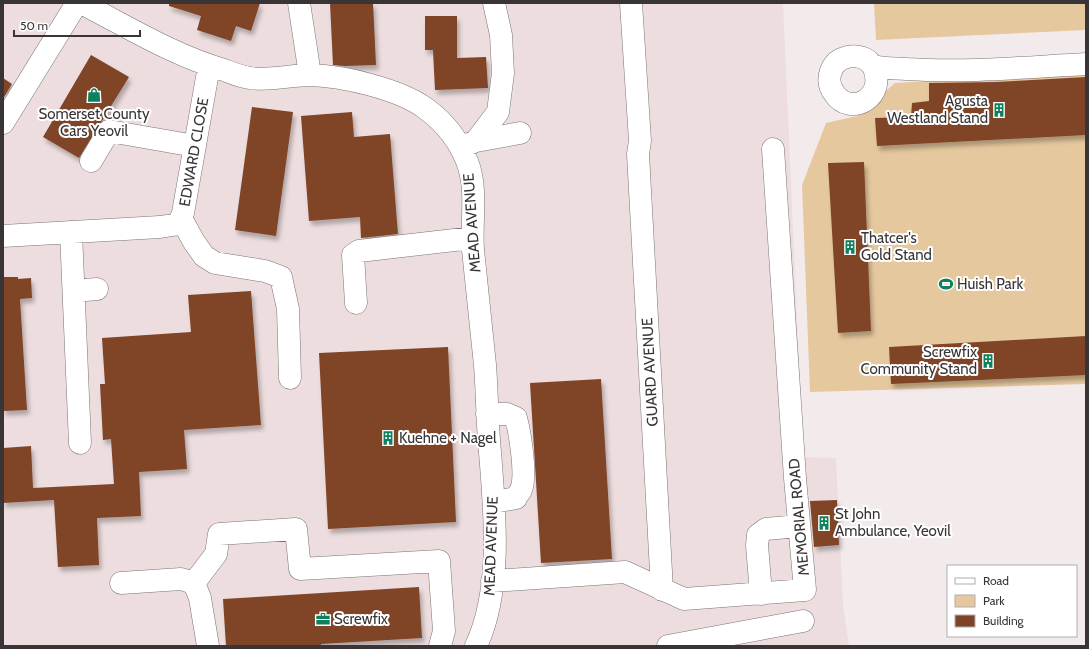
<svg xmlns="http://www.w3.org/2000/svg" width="1089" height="649" font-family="Cabin,sans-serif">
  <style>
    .built { fill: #edddde }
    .green { fill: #e6c89e }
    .building { fill: #7f4428; filter: url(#shadow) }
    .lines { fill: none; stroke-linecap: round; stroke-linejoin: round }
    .minor-casing { stroke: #7b7474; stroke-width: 23 }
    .minor { stroke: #fff; stroke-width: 22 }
    .labels { text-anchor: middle; stroke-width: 4; stroke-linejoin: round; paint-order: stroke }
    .poi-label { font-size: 15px; fill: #393536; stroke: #fff; text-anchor: start }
    .street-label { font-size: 15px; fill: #393536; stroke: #fff }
  </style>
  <defs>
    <filter id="shadow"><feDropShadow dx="2.5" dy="4.5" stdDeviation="2" flood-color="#0004"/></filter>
  </defs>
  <rect width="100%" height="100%" fill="#f3ebeb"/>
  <path class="built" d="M3,3H783L803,457L836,458L843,604L849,646H3Z"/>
  <path class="green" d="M874,3H1086V30L876,40Z
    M1086,72V384L810,392L802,185L826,123L857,116L895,83Z"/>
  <path class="building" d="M169,3H260L251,31L236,26L231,41L197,30L201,16L169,6Z
    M330,3H373L376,65L345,66L333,65Z
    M425,16H457V58L486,57L488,88L435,90L433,50H425Z
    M91,55L129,77L79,158L43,137Z
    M1086,77V135L877,146L875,118L911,117L912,103L929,101V83L997,82Z
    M3,78L12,84L3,99Z
    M252,107L293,112L276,236L235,230Z
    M352,112L354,137L390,134L398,234L361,238L360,217L309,221L301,116Z
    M864,162L871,331L838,333L828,163Z
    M3,277H18V279L31,278L32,298L20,299L27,410L3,411Z
    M251,291L261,425L184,430L187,469L139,472L141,516L97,518L99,565L58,567L54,500L3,503V448L31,446L33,488L114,484L111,439L103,440L100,384H105L102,338L191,332L188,295Z
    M1086,336V375L891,384L889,347Z
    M448,347L456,522L328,529L319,353Z
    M601,379L612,559L541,563L530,383Z
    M837,500L839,545L814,547L810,501Z
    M419,587L422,638L321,644V646H226L223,599Z"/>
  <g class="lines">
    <defs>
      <path id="minor" d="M81,3C128,27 173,55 224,70C232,73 242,77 250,78C270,81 291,75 311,75C343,76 399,89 425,108C445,122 462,144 469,167C477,193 471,223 473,250C477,288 481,327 485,365C487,390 487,415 489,440C494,504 504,586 476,646
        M299,3L310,75
        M631,3L640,141L638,154L662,590
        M873,66C888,97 850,118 834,93C825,81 830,63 844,58C851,55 861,56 867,60C870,62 871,65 874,66C884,69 897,68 907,69C967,73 1027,67 1086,64
        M3,123L77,3
        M476,141L498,112L503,73L501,35L494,3
        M469,144L476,141L520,133
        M91,161L109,131L195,146
        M181,218L194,242L204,256L215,263L265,271L281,277L288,309L290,378
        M71,232L80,443
        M3,236L160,227L179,224L183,213L209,66
        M74,291L97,289
        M356,303L353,255L359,251L472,238
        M487,414H507L516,418C520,433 527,476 521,490C520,492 517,495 516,498L494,502
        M492,581L625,572L684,599L805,590L795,478L773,149
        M121,583L181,579L194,583L200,598L208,646
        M194,583L216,554L219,534L296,529L300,569L439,561L444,631L440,646
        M761,594L757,545L758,535L766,529L799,526
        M668,646L803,621"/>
    </defs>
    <use href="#minor" class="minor-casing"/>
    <use href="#minor" class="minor"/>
  </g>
  <defs>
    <symbol id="shop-bare" viewBox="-9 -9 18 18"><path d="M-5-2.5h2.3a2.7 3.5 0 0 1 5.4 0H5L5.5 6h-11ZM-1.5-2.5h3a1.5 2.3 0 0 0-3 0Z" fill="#0d805e" stroke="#fff" stroke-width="2.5" paint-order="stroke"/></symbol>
    <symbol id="building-bare" viewBox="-9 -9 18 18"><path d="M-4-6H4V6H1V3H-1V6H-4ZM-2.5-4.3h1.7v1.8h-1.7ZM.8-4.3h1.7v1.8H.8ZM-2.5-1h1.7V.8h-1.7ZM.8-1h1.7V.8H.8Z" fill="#0d805e" stroke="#fff" stroke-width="2.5" paint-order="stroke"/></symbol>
    <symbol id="stadium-bare" viewBox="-9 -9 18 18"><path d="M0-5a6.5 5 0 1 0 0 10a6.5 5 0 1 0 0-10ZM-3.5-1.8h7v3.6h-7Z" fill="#0d805e" stroke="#fff" stroke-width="2.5" paint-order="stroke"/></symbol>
    <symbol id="office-bare" viewBox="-9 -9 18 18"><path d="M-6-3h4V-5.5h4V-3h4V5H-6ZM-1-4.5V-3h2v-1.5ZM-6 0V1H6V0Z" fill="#0d805e" stroke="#fff" stroke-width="2.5" paint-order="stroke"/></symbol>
  </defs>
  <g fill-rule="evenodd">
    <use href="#shop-bare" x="84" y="85" width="20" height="20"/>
    <use href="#building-bare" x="989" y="100" width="20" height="20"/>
    <use href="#building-bare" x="840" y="237" width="20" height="20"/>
    <use href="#stadium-bare" x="936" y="274" width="20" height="20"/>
    <use href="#building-bare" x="978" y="351" width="20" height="20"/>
    <use href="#building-bare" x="378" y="428" width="20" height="20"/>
    <use href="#building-bare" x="814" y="513" width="20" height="20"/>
    <use href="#office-bare" x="313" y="609" width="20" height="20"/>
  </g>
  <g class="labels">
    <g class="poi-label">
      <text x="988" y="106" text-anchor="end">Agusta<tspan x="988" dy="17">Westland Stand</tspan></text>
      <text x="94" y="119" text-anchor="middle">Somerset County<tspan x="94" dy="17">Cars Yeovil</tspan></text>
      <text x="861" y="243">Thatcer's<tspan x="861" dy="17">Gold Stand</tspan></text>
      <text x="957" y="289">Huish Park</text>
      <text x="977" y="357" text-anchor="end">Screwfix<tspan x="977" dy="17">Community Stand</tspan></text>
      <text x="399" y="443">Kuehne + Nagel</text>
      <text x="835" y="519">St John<tspan x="835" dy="17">Ambulance, Yeovil</tspan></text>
      <text x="334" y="624">Screwfix</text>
    </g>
    <g class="street-label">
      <text transform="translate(194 152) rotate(-80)" y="5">EDWARD CLOSE</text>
      <text transform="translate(472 223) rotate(-94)" y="5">MEAD AVENUE</text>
      <text transform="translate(650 372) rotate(-93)" y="5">GUARD AVENUE</text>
      <text transform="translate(799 517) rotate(-95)" y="5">MEMORIAL ROAD</text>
      <text transform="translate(491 546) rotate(-88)" y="5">MEAD AVENUE</text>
    </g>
  </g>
  <rect width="1089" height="649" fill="none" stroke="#393536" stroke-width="8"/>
  <rect x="947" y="565" width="130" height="72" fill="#ffffff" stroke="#b0aeaf"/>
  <rect x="955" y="578" width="20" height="6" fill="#ffffff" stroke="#b0aeaf"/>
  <text x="983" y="585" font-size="12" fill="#393536">Road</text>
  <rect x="955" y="595" width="20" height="12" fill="#e6c89e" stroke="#b0aeaf"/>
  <text x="983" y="605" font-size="12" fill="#393536">Park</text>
  <rect x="955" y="615" width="20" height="12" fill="#7f4428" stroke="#b0aeaf"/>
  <text x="983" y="625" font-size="12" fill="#393536">Building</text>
  <path d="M14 30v6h126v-6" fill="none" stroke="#393536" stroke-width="2"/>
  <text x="20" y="30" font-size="12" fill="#393536" stroke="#ffffff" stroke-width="3" paint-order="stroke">50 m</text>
</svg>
